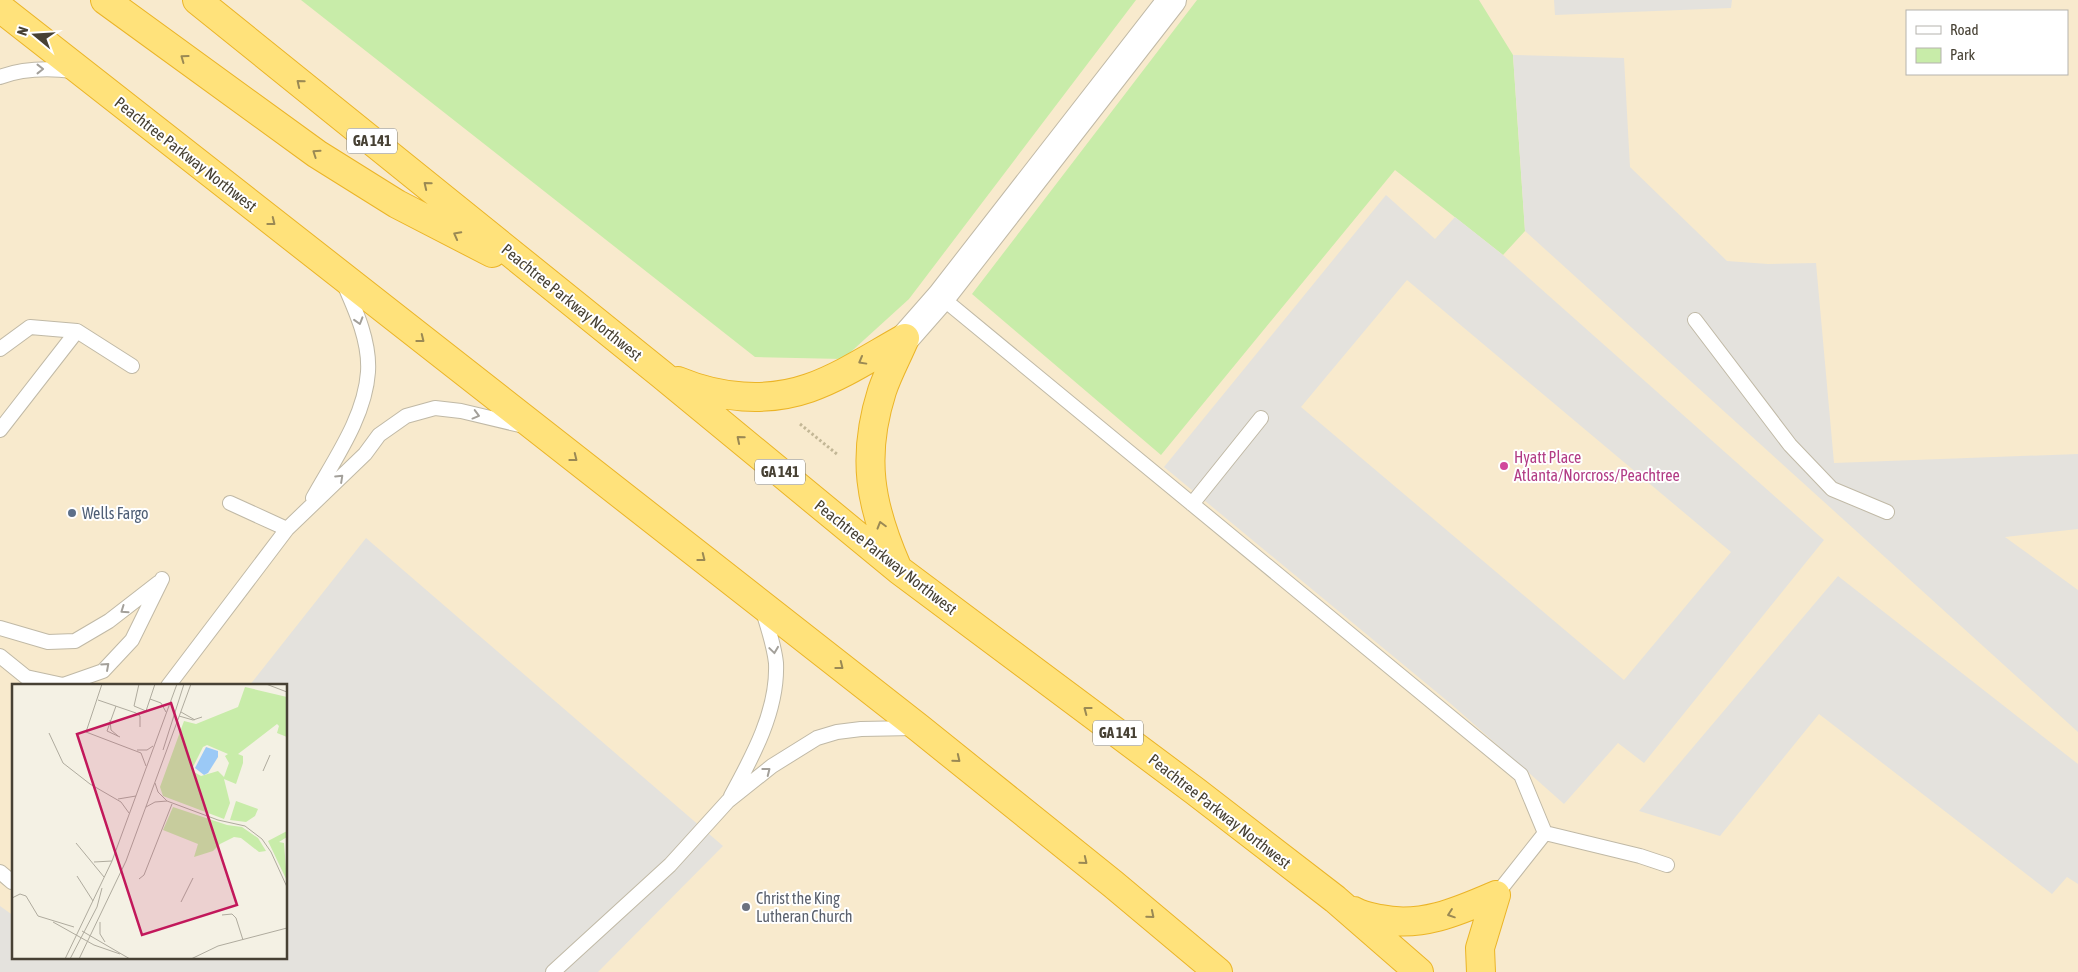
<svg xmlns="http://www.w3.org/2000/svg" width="2078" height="972" font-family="'Asap Condensed',sans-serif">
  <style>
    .commercial { fill: #f8eacd; fill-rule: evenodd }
    .green { fill: #c8eca9 }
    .parking { fill: #e4e2dd; fill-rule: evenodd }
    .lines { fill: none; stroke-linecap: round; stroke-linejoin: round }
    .service-casing { stroke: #c0b9a6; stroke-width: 16 }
    .minor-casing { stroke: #c0b9a6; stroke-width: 30 }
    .trunk-casing { stroke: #ebb427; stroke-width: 30 }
    .path { stroke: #c3b796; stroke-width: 3; stroke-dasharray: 2.5 2.5; stroke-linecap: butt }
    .service { stroke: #fff; stroke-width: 14 }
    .minor { stroke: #fff; stroke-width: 28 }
    .trunk { stroke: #ffe27b; stroke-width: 28 }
    .oneway { stroke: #9a8954 }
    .oneway2 { stroke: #a3a09a }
    .hotel-dot { fill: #d1479c; stroke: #fff; stroke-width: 2 }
    .service-dot { fill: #5c6f8a; stroke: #fff; stroke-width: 2 }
    .worship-dot { fill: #6b7280; stroke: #fff; stroke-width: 2 }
    .labels { text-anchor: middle; stroke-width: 4; stroke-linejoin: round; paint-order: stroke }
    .shield { fill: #fff; stroke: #7e7a71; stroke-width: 1 }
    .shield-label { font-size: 15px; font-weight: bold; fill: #474134 }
    .street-label { font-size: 16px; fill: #474134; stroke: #fff }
    .hotel-label { font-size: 16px; fill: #b23c85; stroke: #fff; text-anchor: start }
    .service-label { font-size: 16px; fill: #4e5e75; stroke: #fff; text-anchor: start }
    .worship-label { font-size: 16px; fill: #5b616d; stroke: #fff; text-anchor: start }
    .inset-road { fill: none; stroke: #afab9e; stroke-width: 1 }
    .view { fill: #c2185b; fill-opacity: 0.15; stroke: #c2185b; stroke-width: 2.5 }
    .inset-edge { fill: none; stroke: #474134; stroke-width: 2.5 }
  </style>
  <rect width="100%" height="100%" fill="#f4f1e4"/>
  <path class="commercial" d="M0,0H2078V972H0ZM1907,11H2067V74H1907ZM14,686H286V958H14Z"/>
  <path class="green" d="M301,0H1136L909,299L843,359L755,357Z
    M1197,0H1479L1513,55L1525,231L1503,255L1395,170L1161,455L972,294Z"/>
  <path class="parking" d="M1554,0H1732L1731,8L1555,15Z
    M1513,55L1624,58L1630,167L1727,261L1768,264L1816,263L1834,463L2078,454V529L2005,537L2078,590V732L1525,231Z
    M1386,195L1435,239L1455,217L1503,255L1824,540L1644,763L1618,743L1564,804L1451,704L1164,467ZM1407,280L1731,552L1624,680L1301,407Z
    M366,538L723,846L598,972H0V906L14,916V958H286V686H249Z
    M1838,576L2078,764V884L2067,877L2052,894L1819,714L1720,836L1639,811Z"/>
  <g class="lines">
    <defs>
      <path id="service" d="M0,77C24,68 48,68 73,71
        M941,297L1521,775L1545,833
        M1695,320L1790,445L1832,489L1887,512
        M0,349L30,327L77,331L132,366
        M0,430L77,331
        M313,498C334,460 365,417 368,372C370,342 356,311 344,284
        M230,503L287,529
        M1192,504L1261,418
        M0,628L48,642L75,641L109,621L158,583
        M0,656L26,677L63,685L103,671L132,640L162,579
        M168,686L287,529L365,454L379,435L406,416L435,408L461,411L524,426
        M731,796C753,756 778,710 776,663C774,645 768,628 763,611
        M1545,833L1640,856L1667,865
        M0,872L12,882L14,880
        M1496,895L1545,833
        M553,972L670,865L728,801L772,766L817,738L837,732L861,729L914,728"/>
      <path id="minor" d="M905,338L941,297L1172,0"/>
      <path id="trunk" d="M105,0L317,154L397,204L492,253
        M197,0L661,374L899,570L1195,791L1335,899L1419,972
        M0,8L919,728L1113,884L1218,972
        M678,381C719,398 766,403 809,388C843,376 874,355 905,338
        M897,567C870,505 861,457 882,391C888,373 898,355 905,338
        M1354,911C1362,916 1371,917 1380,919C1421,928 1459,911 1496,895
        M1481,972L1480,948L1496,895"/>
    </defs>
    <use href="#service" class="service-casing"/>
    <use href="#minor" class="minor-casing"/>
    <use href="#trunk" class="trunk-casing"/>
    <path class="path" d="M800,424L838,455"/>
    <use href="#service" class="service"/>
    <use href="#minor" class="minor"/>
    <use href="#trunk" class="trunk"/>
  </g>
  <defs><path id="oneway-chevron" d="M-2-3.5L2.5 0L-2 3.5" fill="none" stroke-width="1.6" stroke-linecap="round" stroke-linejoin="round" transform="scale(1.25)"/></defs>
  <g class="oneway">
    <use href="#oneway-chevron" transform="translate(184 58) rotate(-144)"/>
    <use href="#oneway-chevron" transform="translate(300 83) rotate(-141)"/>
    <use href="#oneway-chevron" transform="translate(316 153) rotate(-146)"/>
    <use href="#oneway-chevron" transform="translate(427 185) rotate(-141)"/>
    <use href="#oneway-chevron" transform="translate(272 222) rotate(38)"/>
    <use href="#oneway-chevron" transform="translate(457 235) rotate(-152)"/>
    <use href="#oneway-chevron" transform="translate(421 339) rotate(38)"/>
    <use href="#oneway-chevron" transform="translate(862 361) rotate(151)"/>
    <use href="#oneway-chevron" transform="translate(740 439) rotate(-140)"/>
    <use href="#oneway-chevron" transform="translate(574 458) rotate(38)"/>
    <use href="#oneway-chevron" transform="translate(881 525) rotate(-106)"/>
    <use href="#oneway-chevron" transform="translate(702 558) rotate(38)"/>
    <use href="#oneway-chevron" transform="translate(840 666) rotate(38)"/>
    <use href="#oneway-chevron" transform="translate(1087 710) rotate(-143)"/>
    <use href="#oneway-chevron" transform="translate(957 759) rotate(39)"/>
    <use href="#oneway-chevron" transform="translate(1084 861) rotate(39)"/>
    <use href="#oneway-chevron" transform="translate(1451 914) rotate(161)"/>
    <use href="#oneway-chevron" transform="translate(1151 915) rotate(40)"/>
  </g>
  <g class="oneway2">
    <use href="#oneway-chevron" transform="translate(40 69)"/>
    <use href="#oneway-chevron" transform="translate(359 321) rotate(73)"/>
    <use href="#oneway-chevron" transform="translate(476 415) rotate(15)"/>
    <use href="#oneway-chevron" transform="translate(340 478) rotate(-43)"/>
    <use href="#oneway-chevron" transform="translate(124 610) rotate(145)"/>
    <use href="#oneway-chevron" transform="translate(774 650) rotate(82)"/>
    <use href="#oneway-chevron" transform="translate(106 666) rotate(-42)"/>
    <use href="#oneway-chevron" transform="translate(767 771) rotate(-38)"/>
  </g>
  <circle class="hotel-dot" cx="1504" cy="466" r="5"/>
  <circle class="service-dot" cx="72" cy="513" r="5"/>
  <circle class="worship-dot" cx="746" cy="907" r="5"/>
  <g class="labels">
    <g class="shield">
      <rect x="347" y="128.5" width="50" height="25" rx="4"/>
      <rect x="755" y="459.5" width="50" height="25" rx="4"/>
      <rect x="1093" y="720.5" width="50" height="25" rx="4"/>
    </g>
    <g class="shield-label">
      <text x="372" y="146">GA 141</text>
      <text x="780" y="477">GA 141</text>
      <text x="1118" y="738">GA 141</text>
    </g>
    <g class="street-label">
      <text transform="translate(186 154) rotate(38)" y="6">Peachtree Parkway Northwest</text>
      <text transform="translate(572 302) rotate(39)" y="6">Peachtree Parkway Northwest</text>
      <text transform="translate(886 557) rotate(38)" y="6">Peachtree Parkway Northwest</text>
      <text transform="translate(1220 811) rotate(38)" y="6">Peachtree Parkway Northwest</text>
    </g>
    <g class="hotel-label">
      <text x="1514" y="463">Hyatt Place<tspan x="1514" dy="18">Atlanta/Norcross/Peachtree</tspan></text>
    </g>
    <g class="service-label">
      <text x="82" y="519">Wells Fargo</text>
    </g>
    <g class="worship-label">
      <text x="756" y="904">Christ the King<tspan x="756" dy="18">Lutheran Church</tspan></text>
    </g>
  </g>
  <g transform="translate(12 684)">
    <rect width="275" height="275" fill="#f4f1e4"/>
    <path d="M233,3L275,13V53L265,49L267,42L265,40L226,70L231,72V79L224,100L212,95L218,119L212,135L151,112L148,103L172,37L184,40L226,23ZM195,61L216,70L213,72L217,79L212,93L206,87L189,92L182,88L181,83L191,63ZM224,117L246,125L243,132L234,138L218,136ZM161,123L215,141L230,143L246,154L254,167L247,168L229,154L222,153L208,160L201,167L182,173L186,160L151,146ZM275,147V153L267,158L272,159L275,197L256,157Z" fill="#c8eca9" fill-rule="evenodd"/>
    <path d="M194,63L206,67V73L196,89L192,91L183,84Z" fill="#9bc9f6"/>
    <path class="inset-road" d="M90,0L74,48L129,69L134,82M127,0L122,22L134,27L143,0M254,0L275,8M138,15L149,19L154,28M86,16L124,29L128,32V43M104,22L95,47L108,53M169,28L183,36M167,32L181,36L190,33M98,36L99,46L106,52M37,49L51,79L78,100L109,118L117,129M125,66H135L141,62M151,66L172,0M251,87L258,71M143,99L146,108L155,117M106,115L124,112M155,117L206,136L233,142L250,155L259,168L275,203M134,123L143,118L155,117M64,159L92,193M82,178L100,177M65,192L81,217M127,195L132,191L160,120M0,214L8,210L14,212L26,232L62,243M169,218L181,194M210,231L220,230L224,234L231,256M41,238L82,261L108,270M88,238V250L93,258M70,247L118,275M53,275L100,177L165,0M58,275L85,223L90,204M67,275L114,177L179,0M179,275L206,262L275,244"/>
    <path class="view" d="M159,19L225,221L130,251L65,50Z"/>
    <rect width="275" height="275" class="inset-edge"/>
  </g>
  <rect x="1906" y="10" width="162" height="65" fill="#ffffff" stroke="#b5b3ae"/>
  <rect x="1916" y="26" width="25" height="8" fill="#ffffff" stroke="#b5b3ae"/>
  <text x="1950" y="35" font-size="15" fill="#474134">Road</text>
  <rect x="1916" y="48" width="25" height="15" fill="#c8eca9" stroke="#b5b3ae"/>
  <text x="1950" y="60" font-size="15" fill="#474134">Park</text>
  <g transform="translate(35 35) rotate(288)" stroke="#ffffff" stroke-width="4" paint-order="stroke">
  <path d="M0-4L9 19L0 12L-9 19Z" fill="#474134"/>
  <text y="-8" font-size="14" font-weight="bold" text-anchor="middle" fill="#474134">N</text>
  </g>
</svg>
